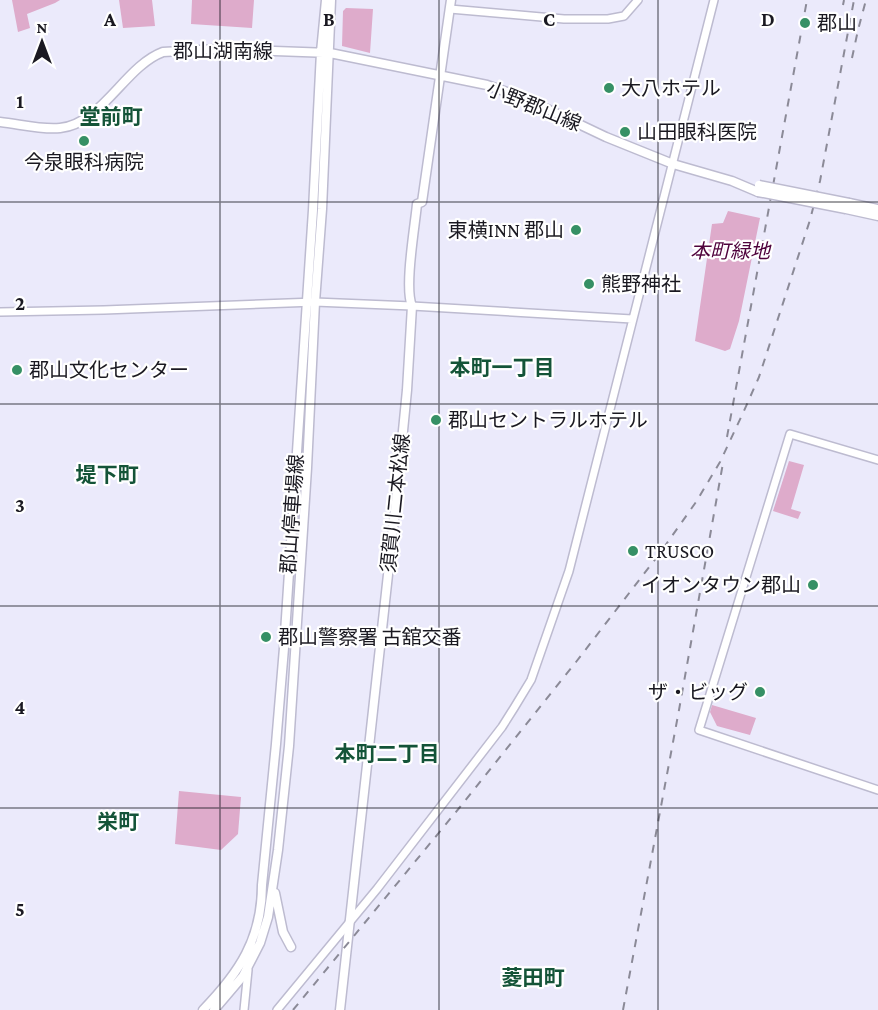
<svg xmlns="http://www.w3.org/2000/svg" width="878" height="1010" font-family="'Crimson Pro','Noto Sans JP',serif">
  <style>
    .green { fill: #deabcb }
    .lines { fill: none; stroke-linecap: round; stroke-linejoin: round }
    .minor-casing { stroke: #bdbbd0; stroke-width: 10 }
    .major-casing { stroke: #bdbbd0; stroke-width: 11 }
    .minor { stroke: #fff; stroke-width: 7 }
    .major { stroke: #fff; stroke-width: 8 }
    .rail { stroke: #8b8a97; stroke-width: 2; stroke-dasharray: 8 8; stroke-linecap: butt }
    .major-bridge-casing { stroke: #bdbbd0; stroke-width: 11; stroke-linecap: butt }
    .major-bridge { stroke: #fff; stroke-width: 8 }
    .grid { fill: none; stroke: #1a1921; stroke-width: 1.5; stroke-opacity: 0.55 }
    .poi-dot { fill: #369065; stroke: #fff; stroke-width: 2 }
    .labels { text-anchor: middle; stroke-width: 4.5; stroke-linejoin: round; paint-order: stroke }
    .poi-label { font-size: 20px; fill: #1a1921; stroke: #fff; text-anchor: start }
    .street-label { font-size: 20px; fill: #1a1921; stroke: #fff }
    .park-label { font-size: 20px; font-style: italic; fill: #4f023c; stroke: #fff }
    .neighbourhood-label { font-size: 21px; font-weight: bold; fill: #145438; stroke: #fff }
    .grid-label { font-size: 20px; text-anchor: middle; font-weight: bold; fill: #1a1921; stroke: #fff; stroke-width: 4.5; stroke-linejoin: round; paint-order: stroke }
  </style>
  <rect width="100%" height="100%" fill="#ebeafb"/>
  <path class="green" d="M12,0H60L55,3L27,14L30,28L18,32Z
    M119,0H152L155,26L123,28Z
    M192,0H254L252,28L191,24Z
    M346,8L373,9L370,53L342,46L343,11Z
    M728,211L760,218L739,321L730,349L725,351L695,341L712,224L723,223Z
    M789,461L804,465L791,509L801,512L798,519L773,511Z
    M712,705L756,718L750,735L717,726L710,712Z
    M179,791L241,797L238,834L221,850L175,844Z"/>
  <g class="lines">
    <defs>
      <path id="minor" d="M450,9L564,19H608L624,16L638,0
        M0,312L104,310L315,302L412,306L632,319
        M878,460L790,434L699,730L878,790
        M244,1010L248,970
        M277,1010L377,889L502,727L514,708L531,680L569,571L714,0"/>
      <path id="major" d="M0,122C19,124 42,130 60,128C102,124 125,66 163,52L217,49L330,53L487,85L524,98L606,137L673,164L732,181L758,192
        M849,203L878,209
        M846,209L878,216
        M275,893L283,932L291,947
        M203,1010C239,973 262,939 262,885L276,744L284,648L313,210L321,52L326,0
        M214,1010L243,976L260,943L268,917L278,850L289,746L307,468L315,302L322,209L331,0
        M340,1010L396,502L407,390L412,306C404,288 415,226 417,204L422,202L451,0"/>
    </defs>
    <use href="#minor" class="minor-casing"/>
    <use href="#major" class="major-casing"/>
    <use href="#minor" class="minor"/>
    <use href="#major" class="major"/>
    <path class="rail" d="M843,5L844,0
      M852,58L858,30L866,0
      M727,437L807,0
      M293,1010L460,807L576,662L660,553L696,502L720,462L743,413L759,377L810,220L820,181L854,0
      M623,1010L679,710L723,463"/>
    <defs>
      <path id="major-bridge" d="M759,185L849,203
        M758,192L846,209"/>
    </defs>
    <use href="#major-bridge" class="major-bridge-casing"/>
    <use href="#major-bridge" class="major-bridge"/>
  </g>
  <path class="grid" d="M220,0V1010M439,0V1010M658,0V1010M0,202H878M0,404H878M0,606H878M0,808H878"/>
  <g class="poi-dot">
    <circle cx="805" cy="23" r="6"/>
    <circle cx="609" cy="88" r="6"/>
    <circle cx="625" cy="132" r="6"/>
    <circle cx="84" cy="141" r="6"/>
    <circle cx="576" cy="230" r="6"/>
    <circle cx="589" cy="284" r="6"/>
    <circle cx="17" cy="370" r="6"/>
    <circle cx="436" cy="420" r="6"/>
    <circle cx="633" cy="551" r="6"/>
    <circle cx="813" cy="585" r="6"/>
    <circle cx="266" cy="637" r="6"/>
    <circle cx="760" cy="692" r="6"/>
  </g>
  <g class="labels">
    <g class="poi-label">
      <text x="817" y="30">郡山</text>
      <text x="621" y="95">大八ホテル</text>
      <text x="637" y="139">山田眼科医院</text>
      <text x="84" y="169" text-anchor="middle">今泉眼科病院</text>
      <text x="564" y="237" text-anchor="end">東横INN 郡山</text>
      <text x="601" y="291">熊野神社</text>
      <text x="29" y="377">郡山文化センター</text>
      <text x="448" y="427">郡山セントラルホテル</text>
      <text x="645" y="558">TRUSCO</text>
      <text x="801" y="592" text-anchor="end">イオンタウン郡山</text>
      <text x="278" y="644">郡山警察署 古舘交番</text>
      <text x="748" y="699" text-anchor="end">ザ・ビッグ</text>
    </g>
    <g class="street-label">
      <text x="223" y="58">郡山湖南線</text>
      <text transform="translate(534 106) rotate(22)" y="7">小野郡山線</text>
      <text transform="translate(395 503) rotate(-84)" y="7">須賀川二本松線</text>
      <text transform="translate(292 514) rotate(-86)" y="7">郡山停車場線</text>
    </g>
    <g class="park-label">
      <text x="730" y="258">本町緑地</text>
    </g>
    <g class="neighbourhood-label">
      <text x="111" y="124">堂前町</text>
      <text x="502" y="375">本町一丁目</text>
      <text x="107" y="482">堤下町</text>
      <text x="387" y="761">本町二丁目</text>
      <text x="118" y="829">栄町</text>
      <text x="533" y="985">菱田町</text>
    </g>
  </g>
  <g class="grid-label">
    <text x="110" y="26">A</text>
    <text x="329" y="26">B</text>
    <text x="549" y="26">C</text>
    <text x="768" y="26">D</text>
    <text x="20" y="108">1</text>
    <text x="20" y="310">2</text>
    <text x="20" y="512">3</text>
    <text x="20" y="714">4</text>
    <text x="20" y="916">5</text>
  </g>
  <g transform="translate(42 42)" stroke="#ffffff" stroke-width="4.5" paint-order="stroke">
  <path d="M0-4.5L10 22L0 15L-10 22Z" fill="#1a1921"/>
  <text y="-9" font-size="16" font-weight="bold" text-anchor="middle" fill="#1a1921">N</text>
  </g>
</svg>
